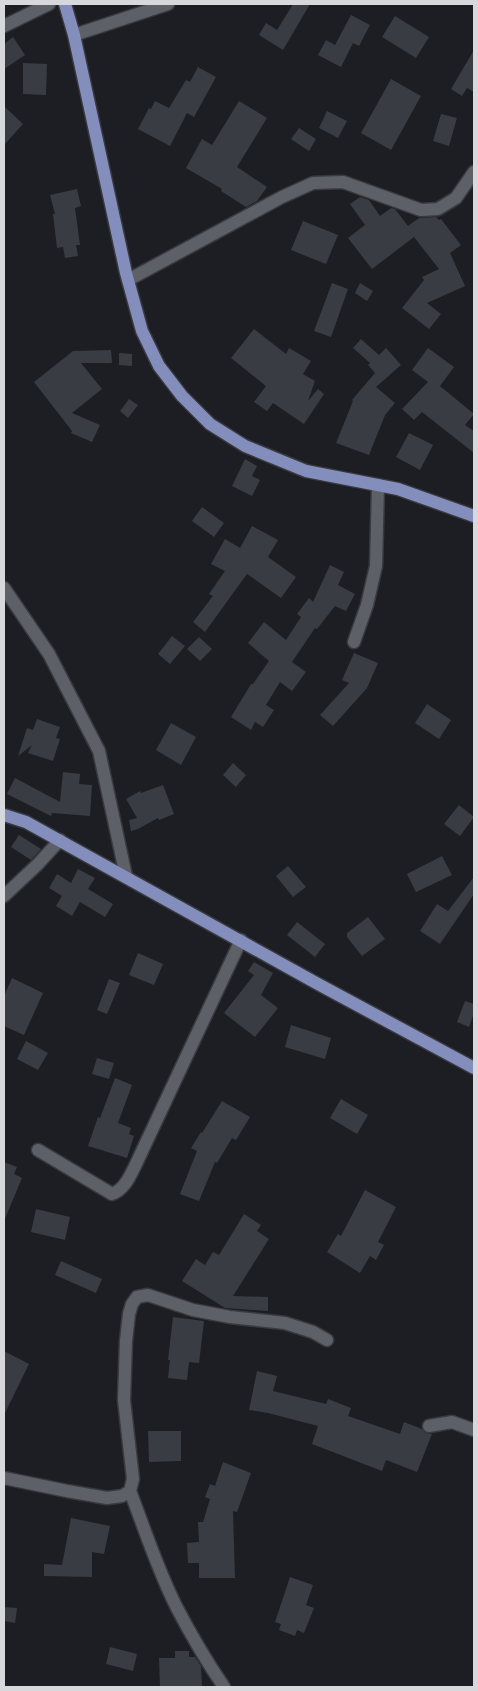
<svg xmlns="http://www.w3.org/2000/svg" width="478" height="1691" font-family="Signika,sans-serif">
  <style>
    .building { fill: #3a3c43 }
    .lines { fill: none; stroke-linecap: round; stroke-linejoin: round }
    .minor-casing { stroke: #393a3f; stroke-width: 15 }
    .major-casing { stroke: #393a3f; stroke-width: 15 }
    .minor { stroke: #5e6068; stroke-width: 12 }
    .major { stroke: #838ebd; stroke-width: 12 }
  </style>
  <rect width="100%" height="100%" fill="#1c1e24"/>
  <path class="building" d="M293,4H310L283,50L259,35L266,23L277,30Z
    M351,15L370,25L359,46L353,43L341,67L318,55L326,40L335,45Z
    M395,16L429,37L416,58L382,37Z
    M13,37L25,55L4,69V44Z
    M474,50V92L467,88L462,96L451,89Z
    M23,63L47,64L46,95L23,94Z
    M198,67L216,77L194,117L187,113L170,146L138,129L149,108L151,109L155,101L169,108L186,80L190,82Z
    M391,79L421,96L391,150L361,133Z
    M239,101L267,118L237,167L267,187L257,201L246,207L221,191L222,189L186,168L202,139L212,145Z
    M4,106L23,124L4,145Z
    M327,111L347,121L338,138L319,128Z
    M441,114L457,118L449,146L433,141Z
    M299,128L316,139L309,151L291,139Z
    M77,189L81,206L75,208L80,245H76L78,256L65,258L63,247L57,248L53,214H55L50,195Z
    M360,197L369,200L380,216L391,208L395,209L408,226L419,218L436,217L439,220L441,219L461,245L450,253L465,286L427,303L441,314L429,329L402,308L424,280L422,277L439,269L414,237L372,269L348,238L365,225L350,204Z
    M303,221L338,235L326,264L291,250Z
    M332,283L348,289L331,337L314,331Z
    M360,283L373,291L367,301L355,293Z
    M254,329L286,354L289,348L311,361L303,374L315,381L308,401L318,389L324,394L304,424L273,403L267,411L254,402L266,386L231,358Z
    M361,339L379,355L386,348L401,365L376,387L395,403L385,415L369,455L336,443L353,401L352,400L375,373L368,365L370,363L353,348Z
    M428,348L454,367L440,386L474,414L465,425L474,431V453L422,412L414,420L402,409L428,382L412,370Z
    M111,350L112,363H81L102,389L72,413L100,425L92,442L71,433L72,431L34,382L73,351Z
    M119,353L132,354V366L119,365Z
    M129,399L138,405L128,418L120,411Z
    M409,433L433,445L420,470L396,457Z
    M245,459L257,466L252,476L260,480L252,496L232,486Z
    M202,507L224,523L214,537L192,521Z
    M252,526L278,540L268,557L296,577L281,598L247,574L205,632L193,622L213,596L209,594L225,571L211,564L225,539L240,548Z
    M330,565L344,572L338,585L355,594L346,611L335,606L317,629L315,628L292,662L306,672L292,691L280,682L266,705L274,710L263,727L255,722L251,730L231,717L251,684H253L269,661L248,643L264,622L286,640L301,617L297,614L309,598L313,602Z
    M172,636L185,646L170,664L158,654Z
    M199,637L212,649L200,661L187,649Z
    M354,653L378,663L367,688L333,726L320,715L349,683L342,680Z
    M427,704L451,720L439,739L415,723Z
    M37,719L60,727L56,738L60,739L53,761L28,753L32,745L18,756L27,728L33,730Z
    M171,723L196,737L181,765L156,750Z
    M233,763L246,775L236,787L223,775Z
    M63,772L80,774L79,784L92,785L90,816L52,813L51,816L7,794L15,778L60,802Z
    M163,785L174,814L159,820L158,818L138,829L131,831L129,820L137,818L126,799L140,791L141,793Z
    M459,805L474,817L460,836L444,824Z
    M19,835L41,849L31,860L11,847Z
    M442,856L452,875L416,892L407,874Z
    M288,866L306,887L293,897L276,876Z
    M78,869L95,878L88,889L113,904L105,917L80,902L72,916L56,906L62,896L49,888L57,874L71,883Z
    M474,877V894L440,944L420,931L437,904L448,911Z
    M368,917L385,939L362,956L347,937V933Z
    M297,922L325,944L315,957L287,935Z
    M138,953L163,964L154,985L129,975Z
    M254,962L273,973L261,995L278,1008L255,1037L224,1013L254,975L248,971Z
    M12,978L43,993L24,1035L4,1026V996Z
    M109,979L120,983L107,1014L97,1010Z
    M465,1001L474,1004V1013L469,1027L457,1022Z
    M291,1025L331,1038L325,1059L285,1047Z
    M26,1041L48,1053L38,1070L17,1059Z
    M97,1058L114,1063L109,1079L92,1074Z
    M115,1078L132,1085L118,1123L131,1128L129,1134L134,1136L127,1158L88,1146L98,1117L100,1118Z
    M341,1099L368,1115L357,1134L330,1118Z
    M222,1101L250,1117L236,1140L232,1138L217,1163L215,1162L199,1201L180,1194L197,1151L191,1148L201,1132L202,1133Z
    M4,1162L17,1167L14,1174L22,1178L4,1221Z
    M365,1190L396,1207L378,1242L384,1245L376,1260L370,1256L360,1273L327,1252L338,1234L341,1236Z
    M36,1209L70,1217L65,1240L31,1232Z
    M244,1214L261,1225L257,1231L269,1239L233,1296L268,1297V1311L225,1308L182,1281L196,1259L205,1265L213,1252L219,1255Z
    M61,1261L102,1279L96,1293L55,1275Z
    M173,1317L204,1321L199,1363L189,1362L187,1380L168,1378L170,1360H168Z
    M4,1351L29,1364L4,1415Z
    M257,1371L277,1376L273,1391L326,1404L328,1399L351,1408L348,1416L400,1434L404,1422L422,1429L426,1433L432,1434L417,1472L386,1460L382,1471L312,1444L318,1426L268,1413L249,1410Z
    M148,1431H181V1461L149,1462Z
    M223,1462L251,1473L237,1512L233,1511L235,1578H199V1563H188L187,1543L199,1542L198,1522H203L210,1499L205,1497L210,1484L215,1486Z
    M71,1518L110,1526L104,1554L92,1552V1577L44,1576V1564L62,1565Z
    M290,1577L313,1585L306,1605L314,1608L304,1633L297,1630L295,1636L279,1630L281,1624L275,1622Z
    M4,1607L17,1608L15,1623L4,1621Z
    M110,1647L137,1654L133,1671L106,1664Z
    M175,1651H189V1657H195L201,1666L202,1686L160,1687L159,1658H175Z"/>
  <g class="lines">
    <defs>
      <path id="minor" d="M4,26L49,4
        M74,35L168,4
        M128,280L282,197L313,183L343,182L421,210L438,209L456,198L474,172
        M4,588L49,654L99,751L126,876
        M354,642L367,605L376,566L378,485
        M4,896L37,865L60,840
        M38,1150L112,1194C125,1189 130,1176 136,1164L241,940
        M429,1426L452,1422L474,1430
        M4,1478L67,1491L107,1498L122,1496L130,1491L133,1479L124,1400L126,1341L129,1314L132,1304L137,1297L148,1295L193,1310L230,1317L285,1323L313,1332L327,1340
        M130,1491C145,1530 158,1571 177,1608C191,1635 207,1662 224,1687"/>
      <path id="major" d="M65,4L74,35L126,273L142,331L159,366L182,396L210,424L245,446L306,471L398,489L474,516
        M4,815L26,822L318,984L474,1068"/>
    </defs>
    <use href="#minor" class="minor-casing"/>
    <use href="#major" class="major-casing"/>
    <use href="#minor" class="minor"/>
    <use href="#major" class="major"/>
  </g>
  <rect width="478" height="1691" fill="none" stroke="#d7d8dc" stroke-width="10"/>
</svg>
